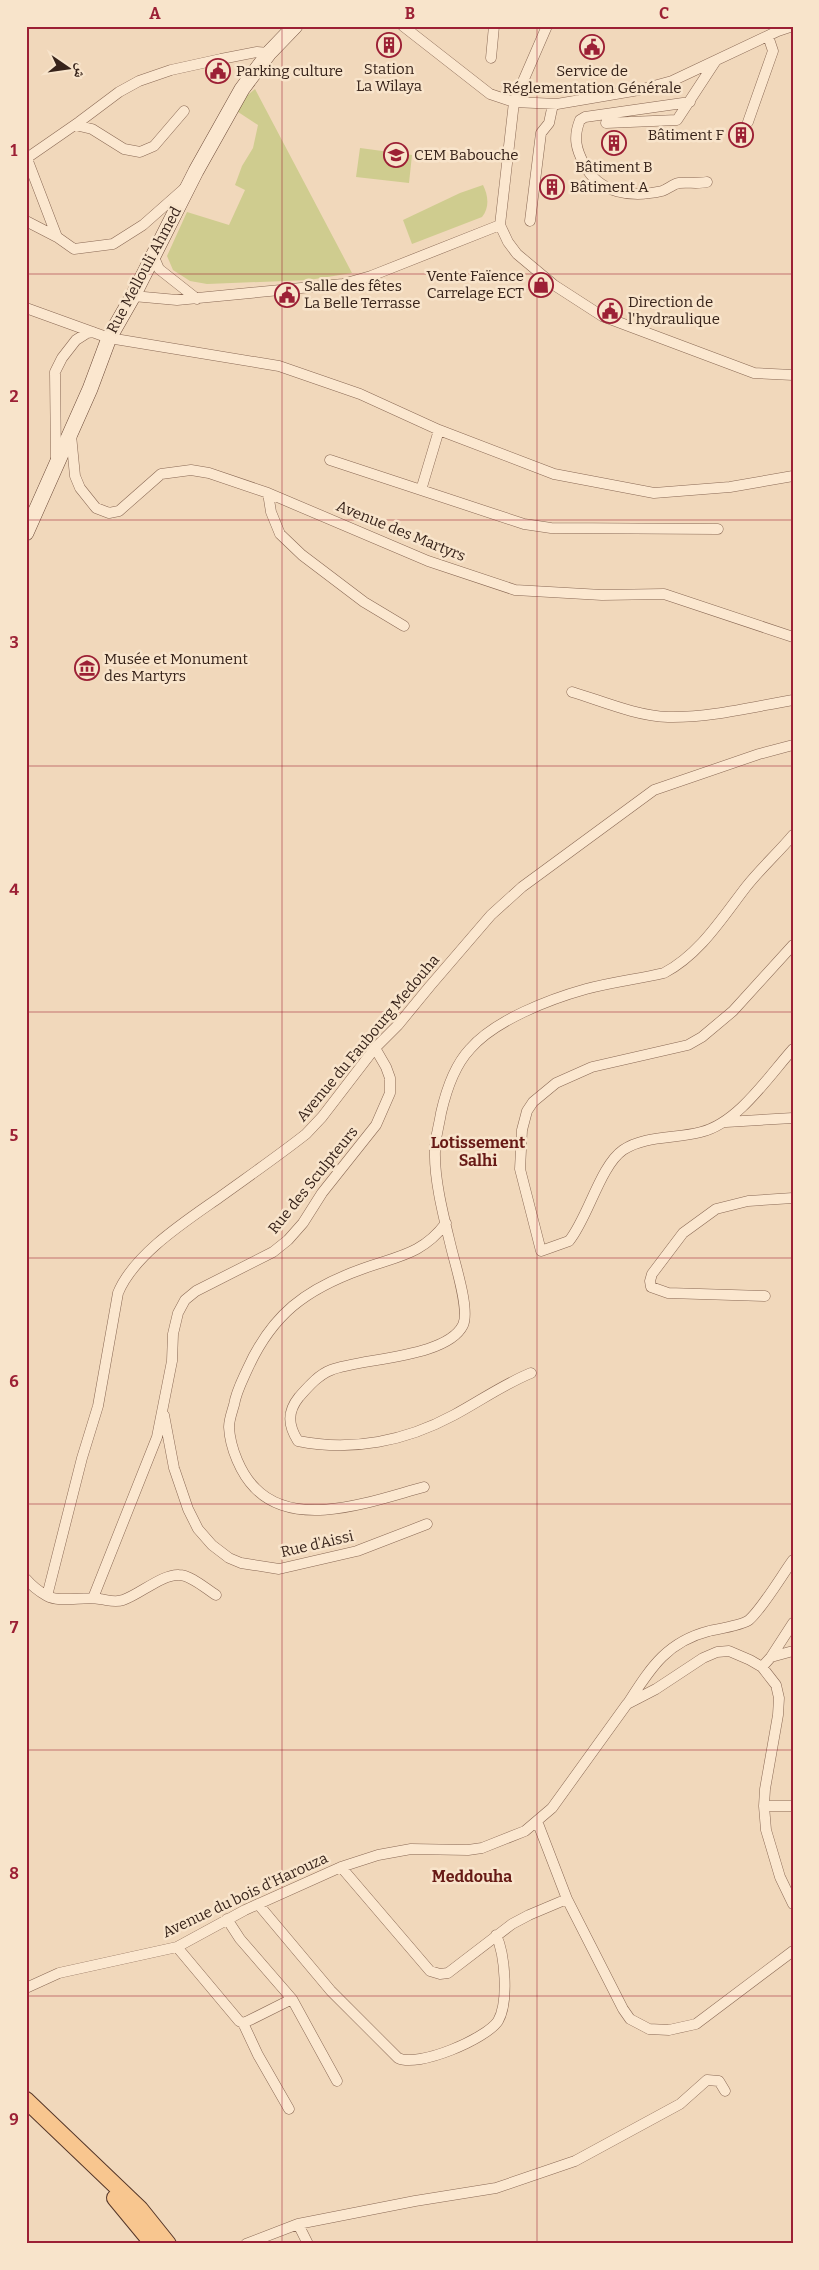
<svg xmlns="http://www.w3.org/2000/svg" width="819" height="2270" font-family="Bitter,'Noto Naskh Arabic',serif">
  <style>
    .green { fill: #cfcc8f }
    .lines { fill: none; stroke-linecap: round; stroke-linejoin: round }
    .street-casing { stroke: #896854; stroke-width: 11 }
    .secondary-casing { stroke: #6b4937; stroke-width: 16 }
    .primary-casing { stroke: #563729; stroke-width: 18 }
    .street { stroke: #fbe7cf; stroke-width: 10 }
    .secondary { stroke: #fbe7cf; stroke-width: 15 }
    .primary { stroke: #f8c68f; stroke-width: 16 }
    .grid { fill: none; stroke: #9c2035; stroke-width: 1; stroke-opacity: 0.55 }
    .labels { text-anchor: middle; stroke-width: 5; stroke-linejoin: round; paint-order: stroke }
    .poi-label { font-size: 15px; fill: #37231a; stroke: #f8e4cb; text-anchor: start }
    .street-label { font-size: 15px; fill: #37231a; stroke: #f8e4cb }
    .neighbourhood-label { font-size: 16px; font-weight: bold; fill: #671a16; stroke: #f8e4cb }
    .neatline { fill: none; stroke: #9c2035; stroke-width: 2 }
    .grid-label { font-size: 16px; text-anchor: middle; font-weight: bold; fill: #9c2035 }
  </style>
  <rect width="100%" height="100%" fill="#f1d8bb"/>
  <path class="green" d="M255,89L352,273L309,280L207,284L190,281L173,270L167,256L187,212L229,225L245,190L235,185L242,166L253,148L258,125L232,108Z
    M360,148L412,155L409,183L356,177Z
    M483,185C488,195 490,207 482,217L412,244L403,220L460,193Z"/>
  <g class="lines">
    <defs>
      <path id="street" d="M403,26L490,94L514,102L557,104L639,90L672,81L778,31L793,26
        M491,58L494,26
        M690,102L585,117L580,120C573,137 576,149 584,164C599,194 632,198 662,191C668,189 673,184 679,183C688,182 698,184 707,182
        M748,122L773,51L768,36
        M606,123L677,120L715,62
        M75,125L92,129L124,149L140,152L154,146L184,111
        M26,156L57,237L74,249L113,244L143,225L186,187
        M27,158L79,122L119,92L139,81L171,70L221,59L257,52L269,53
        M26,221L57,237
        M530,221L541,133L549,123L553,104
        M500,225L508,242L517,254L554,285L602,316L754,373L793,375
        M500,225L514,102L547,26
        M153,255L159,269L197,299
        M133,296L177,300L343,284L371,276L500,225
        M26,308L109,338L279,366L360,394L439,430L554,474L654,493L730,487L793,476
        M439,430L421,490L524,524L551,528L718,529
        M71,435L75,476L80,488L96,508L109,513L119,511L161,474L191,470L209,473L268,493L428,561L515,590L602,595L664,594L793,637
        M330,460L421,490
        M56,461L55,372L62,358L76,340L87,333L93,332
        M268,493L271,512L280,534L302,555L364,602L404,626
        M572,692C602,701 636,716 668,717C709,718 752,707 793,700
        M793,945L733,1011L702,1037L688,1045L592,1067L556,1083L533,1102L527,1111L522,1130L520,1169L541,1251L569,1241C588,1218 600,1166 623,1150C645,1135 676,1139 701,1132C738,1123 768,1077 793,1049
        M726,1122L793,1118
        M765,1296L668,1293L651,1287L650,1281L652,1274L683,1233L716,1209L748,1201L793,1198
        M531,1373C504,1384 480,1401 454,1415C406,1441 352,1452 298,1441C288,1425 287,1412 299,1397C308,1387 318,1375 331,1370C362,1358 447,1358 463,1325C470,1310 455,1264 451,1247C444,1218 434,1180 435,1151C435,1138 439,1126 441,1113C446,1091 454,1066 470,1049C495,1020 550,999 586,989C612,982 638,979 664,973C700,954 722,918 746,887C760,869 778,853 793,835
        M164,1415L174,1468L188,1509L198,1529L212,1545L229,1558L241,1563L279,1569L357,1551L427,1524
        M424,1487C375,1500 296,1531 255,1488C241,1474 230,1448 229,1427C229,1420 232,1412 234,1405C236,1392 242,1381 247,1370C272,1314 306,1289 362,1269C397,1256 422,1255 446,1223
        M26,1579C32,1586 40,1592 47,1596C59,1603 85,1596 100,1599C108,1600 115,1603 123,1600C139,1595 162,1574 179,1575C191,1575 206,1589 216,1595
        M47,1596L82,1458L98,1406L118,1293C134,1254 186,1221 220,1197C249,1176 278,1156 306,1134L322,1117L375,1048L398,1025L430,986L491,915L522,887L654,790L759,754L793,745
        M93,1598L157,1437L172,1361L173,1334L178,1313L185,1300L196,1291L273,1252L288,1240L303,1223L322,1193L376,1125L390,1093V1078L386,1067L375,1048
        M771,1657L793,1651
        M762,1667L771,1657L793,1623
        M628,1703C650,1669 666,1642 709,1631C718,1629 743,1625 749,1620C762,1609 782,1575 793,1560
        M764,1806L766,1830L780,1877L793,1904
        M537,1821L567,1899L623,2009L630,2019L649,2029L669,2030L696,2024L793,1951
        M341,1867L430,1971L440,1974L448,1973L512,1924L529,1915L567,1899
        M258,1904L331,1991L398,2058C418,2068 486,2039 498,2021C509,2002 505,1954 496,1935
        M227,1919L240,1939L292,1999
        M177,1947L239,2021L243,2023L250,2020L292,1999L337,2081
        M26,1988L59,1973L177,1947L245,1910L341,1867L378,1855L411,1849L468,1850L482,1848L525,1831L552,1808L627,1704L656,1689L703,1658L717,1652L729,1651L750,1660L762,1667L776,1685L779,1698L778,1715L765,1789L764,1806H793
        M243,2023L258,2055L289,2109
        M298,2224L308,2244
        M246,2244L298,2224L415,2201L496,2188L575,2161L680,2104L707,2080L719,2081L725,2091"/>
      <path id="secondary" d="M26,533L90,389L109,338L133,296L196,171L242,89L269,53L295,26"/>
      <path id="primary" d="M26,2100L140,2209L168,2244
        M115,2198L153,2244"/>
    </defs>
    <use href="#street" class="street-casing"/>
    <use href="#secondary" class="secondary-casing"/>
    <use href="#primary" class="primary-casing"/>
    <use href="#street" class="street"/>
    <use href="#secondary" class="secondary"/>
    <use href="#primary" class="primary"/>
  </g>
  <path class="grid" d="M282,26V2244M537,26V2244M26,274H793M26,520H793M26,766H793M26,1012H793M26,1258H793M26,1504H793M26,1750H793M26,1996H793"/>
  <defs>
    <symbol id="building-ring" viewBox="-11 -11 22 22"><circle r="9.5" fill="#f8e4cb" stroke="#9c2035" stroke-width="1.5"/><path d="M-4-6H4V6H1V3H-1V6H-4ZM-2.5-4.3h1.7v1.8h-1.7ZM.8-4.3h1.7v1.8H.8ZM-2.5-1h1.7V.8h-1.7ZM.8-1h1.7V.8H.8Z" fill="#9c2035"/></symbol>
    <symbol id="civic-ring" viewBox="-11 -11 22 22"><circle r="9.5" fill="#f8e4cb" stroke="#9c2035" stroke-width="1.5"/><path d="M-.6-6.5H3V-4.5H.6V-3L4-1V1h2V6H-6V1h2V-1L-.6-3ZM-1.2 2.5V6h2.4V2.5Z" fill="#9c2035"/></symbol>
    <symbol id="school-ring" viewBox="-11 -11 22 22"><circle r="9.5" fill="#f8e4cb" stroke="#9c2035" stroke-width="1.5"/><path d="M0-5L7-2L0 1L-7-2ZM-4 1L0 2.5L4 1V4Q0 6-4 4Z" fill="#9c2035"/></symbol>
    <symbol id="shop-ring" viewBox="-11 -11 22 22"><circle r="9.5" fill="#f8e4cb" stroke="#9c2035" stroke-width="1.5"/><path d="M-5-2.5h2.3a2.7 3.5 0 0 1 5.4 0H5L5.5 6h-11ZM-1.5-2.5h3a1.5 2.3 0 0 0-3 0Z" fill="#9c2035"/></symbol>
    <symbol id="museum-ring" viewBox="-11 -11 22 22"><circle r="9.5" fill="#f8e4cb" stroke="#9c2035" stroke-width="1.5"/><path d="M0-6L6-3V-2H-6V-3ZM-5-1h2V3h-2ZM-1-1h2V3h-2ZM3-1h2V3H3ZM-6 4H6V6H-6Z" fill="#9c2035"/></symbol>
  </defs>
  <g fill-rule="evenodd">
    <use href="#building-ring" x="375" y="31" width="28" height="28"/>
    <use href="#civic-ring" x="578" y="33" width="28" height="28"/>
    <use href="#civic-ring" x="204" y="57" width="28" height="28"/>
    <use href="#building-ring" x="727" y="121" width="28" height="28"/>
    <use href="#building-ring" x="600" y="129" width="28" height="28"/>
    <use href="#school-ring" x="382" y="141" width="28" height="28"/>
    <use href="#building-ring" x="538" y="173" width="28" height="28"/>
    <use href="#shop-ring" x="527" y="271" width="28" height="28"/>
    <use href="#civic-ring" x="273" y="281" width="28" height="28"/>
    <use href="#civic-ring" x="596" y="297" width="28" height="28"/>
    <use href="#museum-ring" x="73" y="654" width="28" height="28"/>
  </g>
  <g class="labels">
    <g class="poi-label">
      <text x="389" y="74" text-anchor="middle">Station<tspan x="389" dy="17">La Wilaya</tspan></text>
      <text x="236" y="76">Parking culture</text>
      <text x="592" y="76" text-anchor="middle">Service de<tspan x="592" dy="17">Réglementation Générale</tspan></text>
      <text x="724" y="140" text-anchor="end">Bâtiment F</text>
      <text x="414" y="160">CEM Babouche</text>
      <text x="614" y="172" text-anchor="middle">Bâtiment B</text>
      <text x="570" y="192">Bâtiment A</text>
      <text x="524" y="281" text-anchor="end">Vente Faïence<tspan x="524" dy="17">Carrelage ECT</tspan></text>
      <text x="304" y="291">Salle des fêtes<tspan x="304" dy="17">La Belle Terrasse</tspan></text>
      <text x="628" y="307">Direction de<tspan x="628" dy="17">l'hydraulique</tspan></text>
      <text x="104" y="664">Musée et Monument<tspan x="104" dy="17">des Martyrs</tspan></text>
    </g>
    <g class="street-label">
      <text transform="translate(144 270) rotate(-62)" y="5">Rue Mellouli Ahmed</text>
      <text transform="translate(401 531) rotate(22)" y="5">Avenue des Martyrs</text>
      <text transform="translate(368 1038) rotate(-50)" y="5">Avenue du Faubourg Medouha</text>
      <text transform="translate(313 1180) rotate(-51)" y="5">Rue des Sculpteurs</text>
      <text transform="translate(317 1544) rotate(-13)" y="5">Rue d'Aissi</text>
      <text transform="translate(245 1895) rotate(-25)" y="5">Avenue du bois d'Harouza</text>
    </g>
    <g class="neighbourhood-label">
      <text x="478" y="1148">Lotissement<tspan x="478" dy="18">Salhi</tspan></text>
      <text x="472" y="1882">Meddouha</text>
    </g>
  </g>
  <rect width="819" height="2270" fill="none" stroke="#f8e4cb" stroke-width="55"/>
  <g transform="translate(68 68) rotate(103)" stroke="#f8e4cb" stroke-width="4" paint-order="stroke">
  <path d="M0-4L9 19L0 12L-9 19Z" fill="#37231a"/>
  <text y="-8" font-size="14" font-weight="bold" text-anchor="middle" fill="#37231a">ش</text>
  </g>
  <rect x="28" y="28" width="764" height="2214" class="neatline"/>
  <g class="grid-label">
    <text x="155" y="19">A</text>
    <text x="410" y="19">B</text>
    <text x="664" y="19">C</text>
    <text x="14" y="156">1</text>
    <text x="14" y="402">2</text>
    <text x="14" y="648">3</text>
    <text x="14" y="895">4</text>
    <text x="14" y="1141">5</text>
    <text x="14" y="1387">6</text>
    <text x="14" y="1633">7</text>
    <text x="14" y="1879">8</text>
    <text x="14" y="2125">9</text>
  </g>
</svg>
